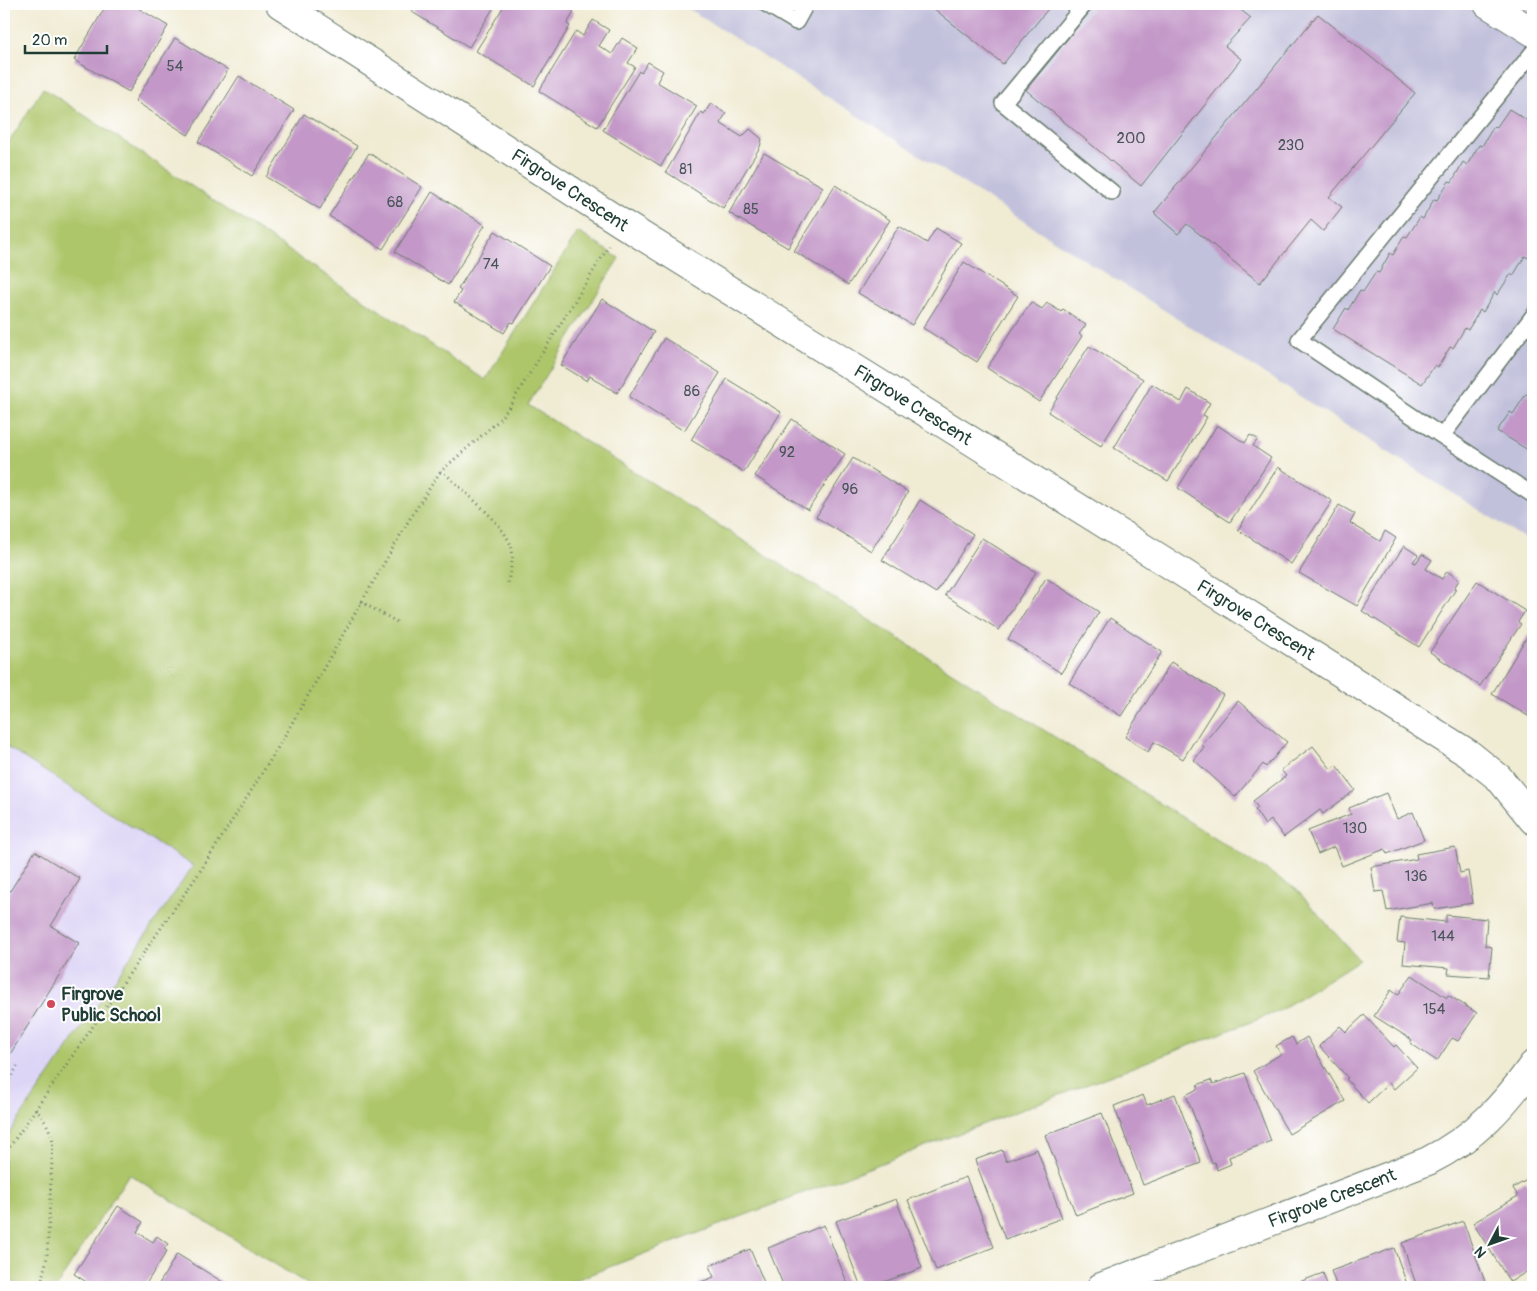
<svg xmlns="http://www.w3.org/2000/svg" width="1537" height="1291" font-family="Pangolin,sans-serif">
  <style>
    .built { fill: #ddd5f6 }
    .industrial { fill: #c2c1dc }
    .green { fill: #aec66b; stroke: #668250 }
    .building { fill: #c398c8 }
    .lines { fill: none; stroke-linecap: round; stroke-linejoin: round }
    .lane-casing { stroke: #687a6c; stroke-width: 18 }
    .street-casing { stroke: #687a6c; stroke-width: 30 }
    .secondary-casing { stroke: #687a6c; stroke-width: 30 }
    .path { stroke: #687a6c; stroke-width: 3; stroke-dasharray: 1 4; stroke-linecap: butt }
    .lane { stroke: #fff; stroke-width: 15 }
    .street { stroke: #fff; stroke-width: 28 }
    .secondary { stroke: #fff; stroke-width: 28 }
    .poi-dot { fill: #d1495b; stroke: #fff; stroke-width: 2 }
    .labels { text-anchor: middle; stroke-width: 4; stroke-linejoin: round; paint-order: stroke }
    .number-label { font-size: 15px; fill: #485459 }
    .street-label { font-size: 18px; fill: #1f3d34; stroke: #fff }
    .poi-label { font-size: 18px; font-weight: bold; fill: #1f3d34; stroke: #fff; text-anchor: start }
  </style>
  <rect width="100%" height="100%" fill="#fff"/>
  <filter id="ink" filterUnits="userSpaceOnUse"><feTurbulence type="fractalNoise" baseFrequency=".02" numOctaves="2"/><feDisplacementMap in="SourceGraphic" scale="10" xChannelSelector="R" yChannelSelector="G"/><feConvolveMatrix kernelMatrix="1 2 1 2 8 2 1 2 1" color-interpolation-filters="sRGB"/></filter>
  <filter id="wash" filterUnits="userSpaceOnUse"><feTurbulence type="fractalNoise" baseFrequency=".0096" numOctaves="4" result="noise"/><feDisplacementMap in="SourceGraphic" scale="20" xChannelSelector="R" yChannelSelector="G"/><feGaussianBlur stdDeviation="1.12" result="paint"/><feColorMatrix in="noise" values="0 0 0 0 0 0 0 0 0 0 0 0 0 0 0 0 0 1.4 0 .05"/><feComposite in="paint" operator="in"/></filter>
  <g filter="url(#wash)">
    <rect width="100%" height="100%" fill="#f0ebd3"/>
    <path class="built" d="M4,745L193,866L4,1141Z"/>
    <path class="industrial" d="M681,4H1533V544Z"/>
    <path class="green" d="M43,88L485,380L578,232L619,258L528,405L1296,889L1359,960L1277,1012L557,1287H312L129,1174L56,1287H21L4,1277V1141L193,866L4,745V150Z"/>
    <g id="blocks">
      <path class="building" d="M107,4H131L168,26L129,92L74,60Z
        M417,4H496L469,47L412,12Z
        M505,4H562L574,12L567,24L570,26L534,86L476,51Z
        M928,4H1052L1003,64Z
        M1096,4H1233L1251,18L1225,46L1241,59L1141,186L1026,90Z
        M1318,14L1415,93L1329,197L1342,207L1323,231L1311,220L1260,283L1187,224L1178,234L1154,213Z
        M593,20L609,30L599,46L612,54L622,38L638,48L628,63L635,67L597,127L539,91L576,31L583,36Z
        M175,38L228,70L188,135L135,101Z
        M648,62L663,71L657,82L697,106L661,166L603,130L639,71L641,73Z
        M239,76L294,110L252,176L198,142Z
        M711,103L726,114L720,123L742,137L750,129L762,139L760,147L723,208L666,172L701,112L704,114Z
        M1509,109L1533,124V249L1527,258L1525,256L1513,276L1511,274L1497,295L1495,292L1483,312L1480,310L1468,330L1465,328L1453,348L1450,347L1438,367L1435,365L1422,384L1333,329L1346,308L1348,310L1360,290L1363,292L1376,272L1379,273L1390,253L1393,255L1404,236L1407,237L1420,217L1423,219L1434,199L1437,200L1449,181L1452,182L1463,162L1467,165L1479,145L1482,146L1494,126L1496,128Z
        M304,114L357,146L320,209L266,177Z
        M369,153L422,187L383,249L329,216Z
        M764,153L823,187L788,248L729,213Z
        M835,185L890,220L848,285L794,251Z
        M432,192L485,225L448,285L395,252Z
        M899,226L927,243L936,228L961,243L912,325L858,293Z
        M495,231L550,266L514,323L511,322L504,333L454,302L461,291L458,289Z
        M964,262L1018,296L977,362L923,328Z
        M602,299L654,332L617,393L590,376L587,381L561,365Z
        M1031,302L1042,309L1047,303L1061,312L1063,309L1086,325L1079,334L1082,336L1039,402L987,368Z
        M664,338L720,373L684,431L629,397Z
        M1089,346L1143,379L1101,446L1048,412Z
        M727,379L781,412L744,472L691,440Z
        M1152,384L1181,402L1188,389L1210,403L1203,415L1207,417L1168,481L1114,448Z
        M1533,388V453L1497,431L1510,412L1513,414L1526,394L1529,395Z
        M792,419L845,454L808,510L755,476Z
        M1217,425L1245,443L1250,435L1258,439L1253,446L1271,458L1230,522L1178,488Z
        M853,458L908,492L871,551L816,517Z
        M1278,467L1332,501L1291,564L1238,530Z
        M920,500L973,534L936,593L882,560Z
        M1339,505L1355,514L1350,523L1380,541L1385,531L1396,538L1357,606L1299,573Z
        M982,538L1036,572L999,630L945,595Z
        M1404,546L1418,555L1413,562L1416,563L1422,554L1432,560L1426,569L1442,579L1447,571L1459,580L1454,588L1456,589L1419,647L1362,611Z
        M1046,578L1099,612L1061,673L1008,639Z
        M1477,581L1525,611L1518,622L1521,624L1480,686L1430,652Z
        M1110,618L1162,652L1121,716L1069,683Z
        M1533,627V719L1492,694Z
        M1171,662L1223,695L1183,759L1154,742L1148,752L1125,737Z
        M1238,701L1287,742L1266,767L1263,764L1235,797L1194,760L1204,747L1202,745Z
        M1313,746L1331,769L1336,765L1355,790L1323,814L1320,810L1284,837L1271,820L1265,825L1255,810L1258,808L1253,801L1286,776L1281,770Z
        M1386,793L1397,819L1413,812L1424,840L1387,854L1385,849L1342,866L1334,847L1318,854L1308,831L1351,814L1349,808Z
        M1455,847L1460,873L1468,871L1473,903L1434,909L1433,903L1387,911L1383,891L1375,892L1371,867L1417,859L1416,854Z
        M35,851L80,879L51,926L79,943L4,1064V895L7,896Z
        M1446,915L1487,919L1485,946L1492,947L1489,977L1448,974L1449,968L1403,964L1405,943L1397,942L1400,917L1446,922Z
        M1412,975L1447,998L1448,995L1477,1013L1458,1041L1452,1038L1437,1061L1410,1043L1412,1040L1374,1016L1391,990L1398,995Z
        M1364,1015L1394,1047L1396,1045L1417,1068L1394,1089L1389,1083L1368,1103L1346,1079L1348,1078L1319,1046L1340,1026L1346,1032Z
        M1292,1037L1296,1044L1307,1037L1345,1101L1289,1134L1253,1071L1281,1054L1276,1046Z
        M1245,1073L1271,1141L1229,1157L1231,1164L1217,1170L1215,1162L1212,1163L1186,1095L1199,1088L1197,1085L1211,1080L1213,1084Z
        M1175,1094L1201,1163L1143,1185L1114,1106L1143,1095L1147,1105Z
        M1102,1113L1133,1193L1076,1215L1045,1135Z
        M1037,1149L1062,1218L1005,1239L975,1160L1002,1150L1006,1161Z
        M966,1177L994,1247L936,1270L908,1200Z
        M1525,1181L1533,1191V1268L1510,1282L1473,1223L1518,1196L1513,1188Z
        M896,1199L922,1268L870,1287H861L836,1221Z
        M118,1206L143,1222L137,1232L153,1242L157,1236L168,1244L164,1249L167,1251L144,1287H94L74,1274Z
        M1463,1221L1487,1287H1417L1402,1243Z
        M824,1225L849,1287H784L768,1248Z
        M1394,1248L1408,1287H1337L1331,1271Z
        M750,1249L766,1287H700L698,1283L714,1277L709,1266Z
        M177,1254L231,1287H157Z
        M1323,1273L1328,1287H1286Z"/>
    </g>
  </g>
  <g filter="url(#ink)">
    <use href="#blocks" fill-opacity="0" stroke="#687a6c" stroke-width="1"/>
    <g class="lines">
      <defs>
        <path id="lane" d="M766,4L796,22L806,4
          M1085,4L1003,103L1112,192
          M1533,316L1442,436L1533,495
          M1442,436L1299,340L1533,52"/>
        <path id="street" d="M280,4L623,224L1161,559L1469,754L1499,778L1533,820
          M1101,1287L1428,1161C1474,1138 1504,1106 1533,1065"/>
        <path id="secondary" d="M1488,4L1533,32"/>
      </defs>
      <use href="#lane" class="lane-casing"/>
      <use href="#street" class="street-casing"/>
      <use href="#secondary" class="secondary-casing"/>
      <path class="path" d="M440,472L448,476C466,494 506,525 512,549C514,559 509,573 508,583
        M361,602L397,622
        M4,1088L19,1064
        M35,1109C45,1119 49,1128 53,1141L47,1257L42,1279L38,1287
        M4,1155L199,873L273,756L409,520L440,472L497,422L507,410L609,246"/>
      <use href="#lane" class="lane"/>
      <use href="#street" class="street"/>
      <use href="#secondary" class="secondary"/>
    </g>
  </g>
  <circle class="poi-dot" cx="51" cy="1004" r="5"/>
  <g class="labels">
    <g class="number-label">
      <text x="175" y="71">54</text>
      <text x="1131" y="143">200</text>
      <text x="1291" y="150">230</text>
      <text x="686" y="174">81</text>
      <text x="395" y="207">68</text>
      <text x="751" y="214">85</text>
      <text x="491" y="269">74</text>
      <text x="692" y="396">86</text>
      <text x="787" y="457">92</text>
      <text x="850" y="494">96</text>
      <text x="1355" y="833">130</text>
      <text x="1416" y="881">136</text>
      <text x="1443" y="941">144</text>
      <text x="1434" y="1014">154</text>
    </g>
    <g class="street-label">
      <text transform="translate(570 190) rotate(33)" y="6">Firgrove Crescent</text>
      <text transform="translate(913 405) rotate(32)" y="6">Firgrove Crescent</text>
      <text transform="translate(1256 620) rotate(32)" y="6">Firgrove Crescent</text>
      <text transform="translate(1332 1198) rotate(-21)" y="6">Firgrove Crescent</text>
    </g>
    <g class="poi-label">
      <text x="61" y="1000">Firgrove<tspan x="61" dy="21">Public School</tspan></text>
    </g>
  </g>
  <rect width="1537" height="1291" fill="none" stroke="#fff" stroke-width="20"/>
  <g transform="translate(1490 1244) rotate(229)" stroke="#ffffff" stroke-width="4" paint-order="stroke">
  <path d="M0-4L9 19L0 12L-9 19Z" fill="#1f3d34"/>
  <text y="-8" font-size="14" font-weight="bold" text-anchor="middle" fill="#1f3d34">N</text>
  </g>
  <path d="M25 45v8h82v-8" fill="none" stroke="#1f3d34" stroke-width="2.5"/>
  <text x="32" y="45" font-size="15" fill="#1f3d34" stroke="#ffffff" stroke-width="4" paint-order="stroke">20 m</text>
</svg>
